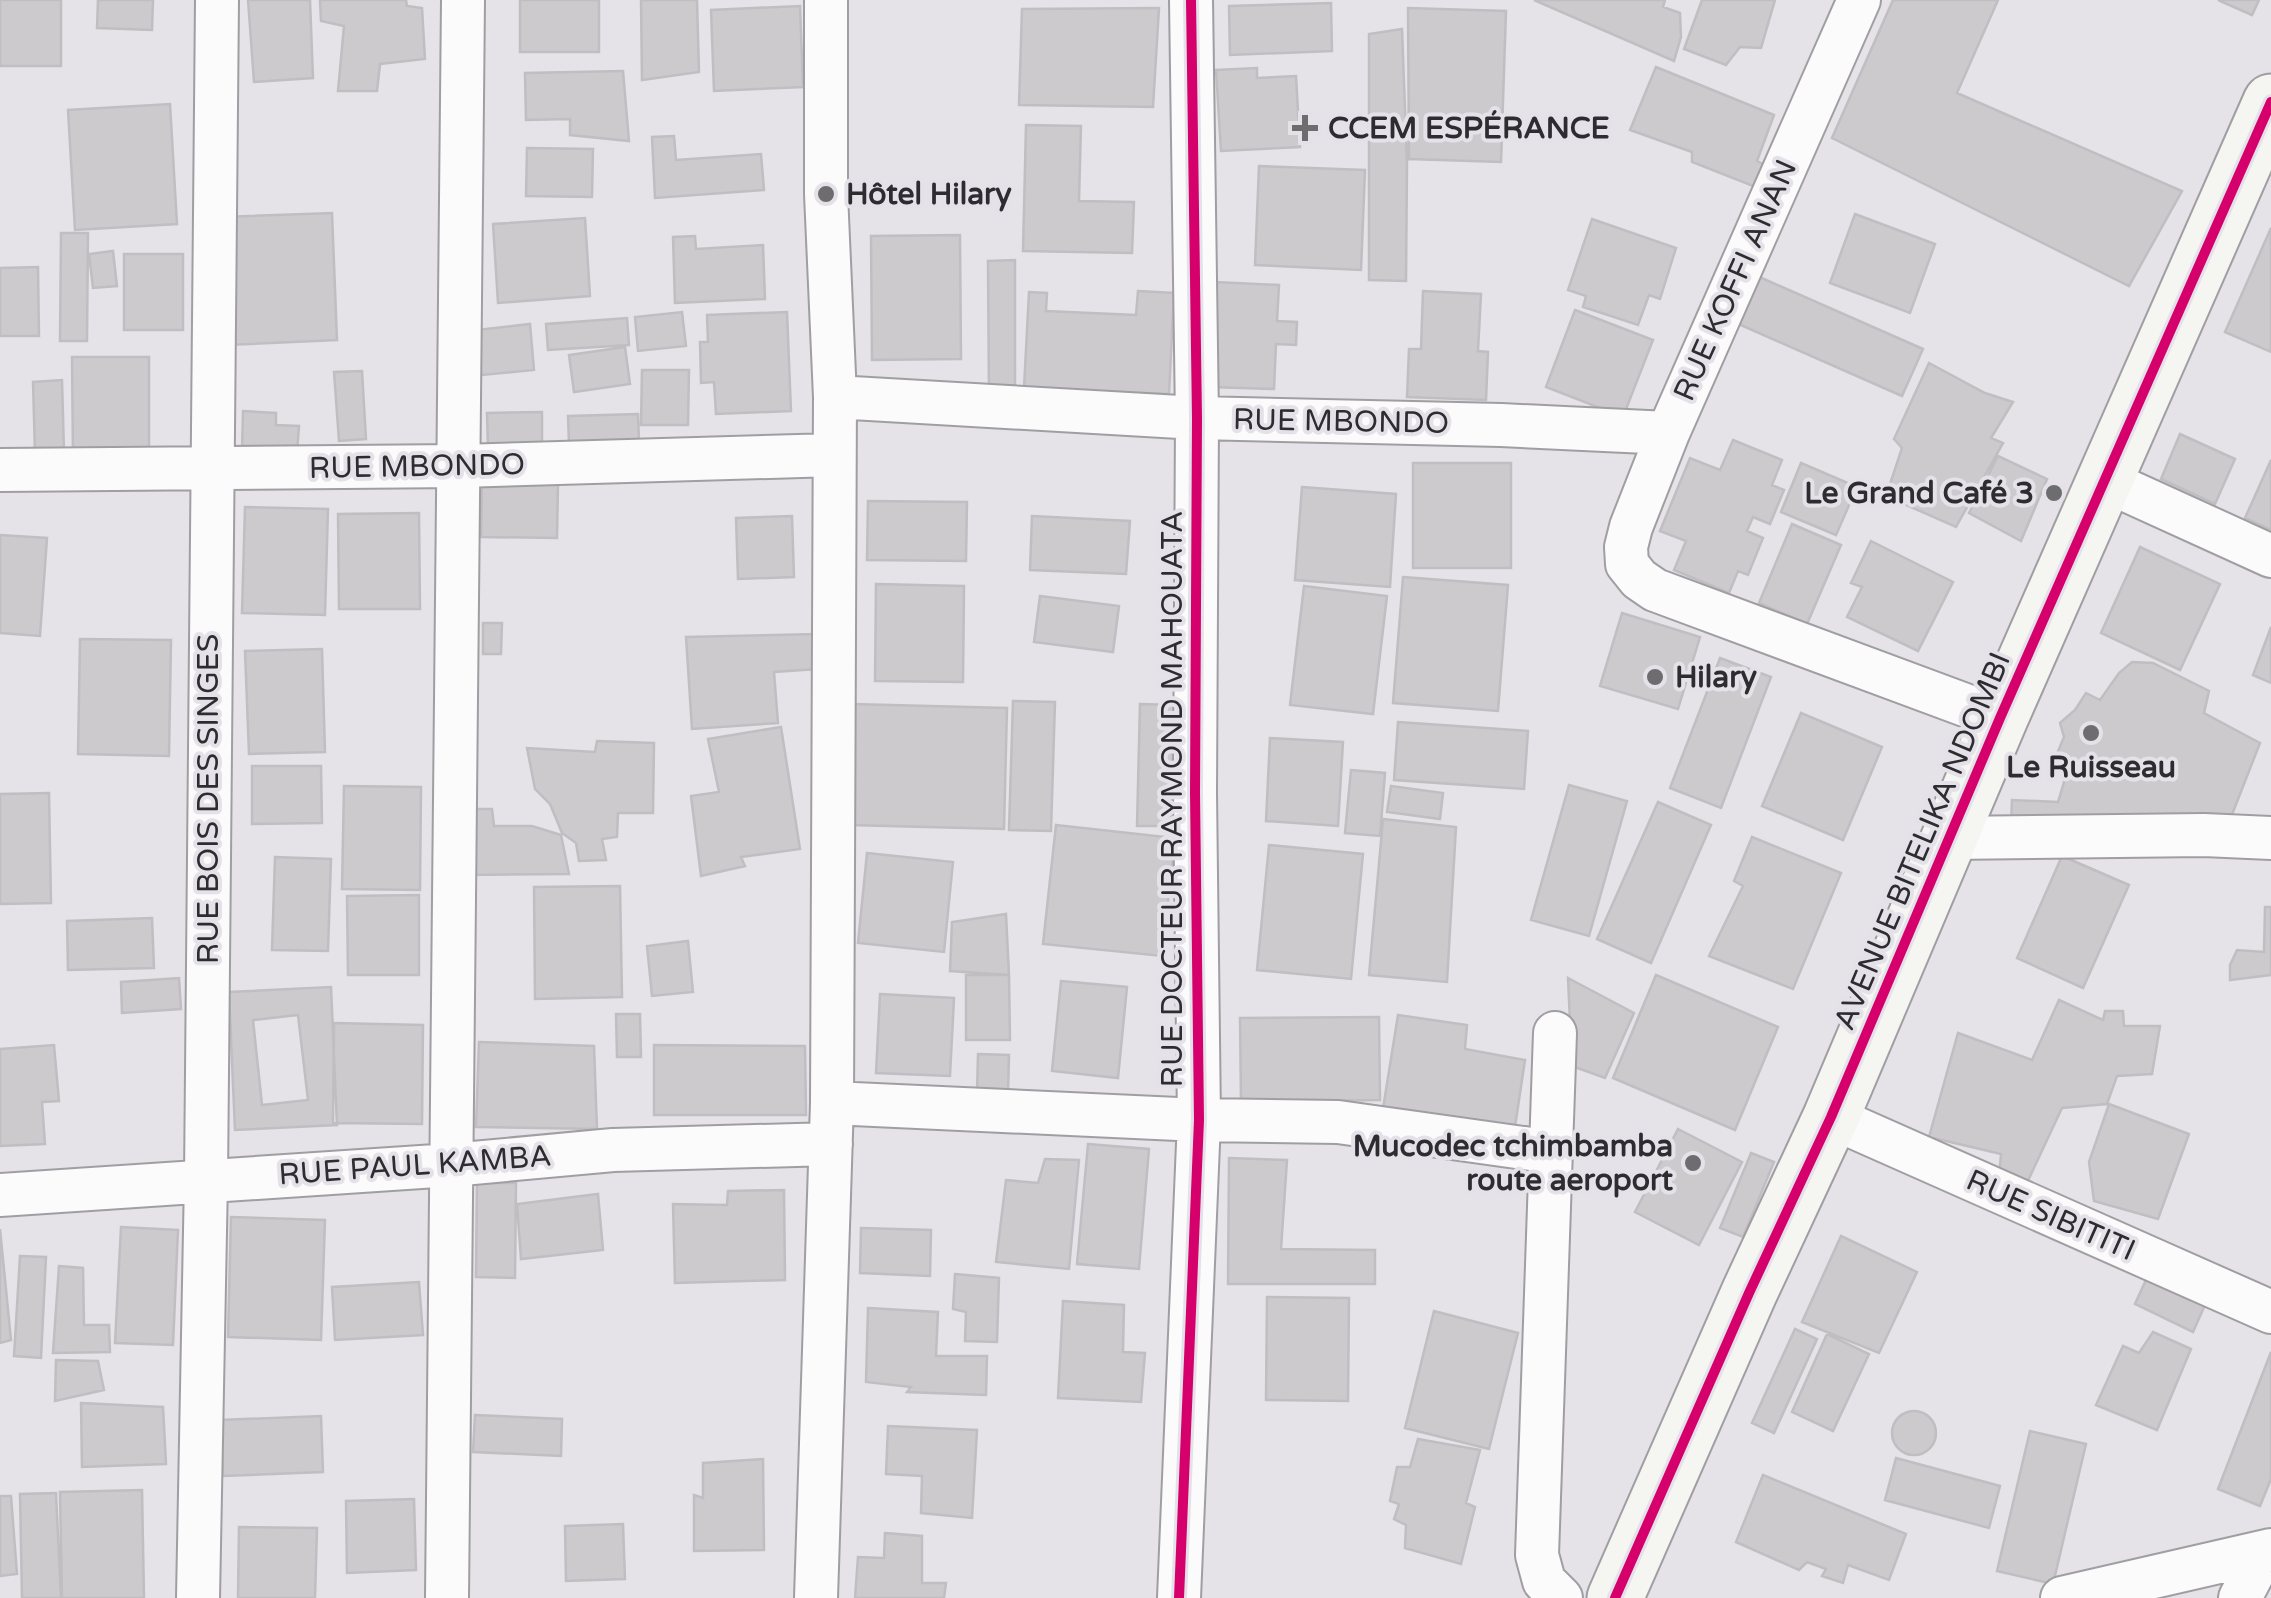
<svg xmlns="http://www.w3.org/2000/svg" width="2271" height="1598" font-family="'Varela Round',sans-serif">
  <style>
    .building { fill: #cccacd; stroke: #c0bec2; stroke-width: 2.5; fill-rule: evenodd }
    .lines { fill: none; stroke-linecap: round; stroke-linejoin: round }
    .street-casing { stroke: #a09ea2; stroke-width: 46 }
    .secondary-casing { stroke: #a09ea2; stroke-width: 59 }
    .street { stroke: #fbfbfb; stroke-width: 42 }
    .secondary { stroke: #f5f5f2; stroke-width: 55 }
    .cycleway-casing { stroke: #e4e1e9; stroke-width: 16 }
    .cycleway { stroke: #d6006c; stroke-width: 10 }
    .poi-dot { fill: #6d6c6f; stroke: #e4e1e9; stroke-width: 4 }
    .labels { text-anchor: middle; stroke-width: 8; stroke-linejoin: round; paint-order: stroke }
    .poi-label { font-size: 30px; font-weight: bold; fill: #2d2c2f; stroke: #e4e1e9; text-anchor: start }
    .street-label { font-size: 30px; fill: #2d2c2f; stroke: #e4e1e9 }
  </style>
  <rect width="100%" height="100%" fill="#e5e3e7"/>
  <path class="building" d="M0,0H61V66H0Z
    M98,0H153L152,30L97,28Z
    M248,0H310L313,78L254,82Z
    M320,0H406L407,6L422,8L425,59L380,64L377,91H338L344,26L321,21Z
    M520,0H599V52H520Z
    M641,0H697L699,72L642,80Z
    M1534,0H1665L1663,7L1680,13L1681,37L1674,61Z
    M1702,0H1775L1761,48L1740,47L1726,65L1684,49Z
    M1893,0H1998L1957,93L2182,191L2129,286L1832,138Z
    M2218,0H2259L2252,15Z
    M1331,3L1332,51L1230,55L1229,6Z
    M800,6L803,87L714,91L711,10Z
    M1159,8L1153,107L1019,105L1022,9Z
    M1408,8L1506,11L1501,162L1409,159Z
    M1402,29L1407,163L1406,281L1369,280V34Z
    M1656,67L1774,115L1757,161L1765,165L1753,186L1692,162V152L1630,130Z
    M1257,68V78L1296,76L1300,147L1221,151L1216,70Z
    M623,71L629,141L570,135V119L526,120L525,73Z
    M170,104L177,224L75,230L68,110Z
    M1026,125L1081,126L1079,201L1134,202L1132,253L1023,251Z
    M674,136L676,160L761,154L764,190L655,198L652,137Z
    M527,148L593,149L592,197L526,196Z
    M1259,166L1365,170L1361,270L1255,265Z
    M332,213L337,340L228,345L223,217Z
    M1855,214L1935,244L1910,313L1830,283Z
    M585,218L590,296L498,303L493,224Z
    M1592,219L1676,248L1660,299L1649,295L1638,325L1583,307L1586,296L1568,290Z
    M2271,228V352L2225,332Z
    M61,233H88L87,341H60Z
    M960,235L961,359L872,360L871,236Z
    M695,236L696,249L763,245L765,299L675,303L673,237Z
    M113,251L117,286L93,288L89,254Z
    M124,254H183V330H124Z
    M1015,260V399H989L988,261Z
    M38,267L39,336H0V268Z
    M1755,275L1923,349L1902,396L1734,322Z
    M1215,282L1279,285L1277,321L1297,322L1296,345L1276,344L1274,389L1210,387Z
    M1138,291L1174,293L1169,394L1024,388L1029,292L1047,293L1046,311L1136,315Z
    M1423,291L1481,294L1478,351L1488,352L1486,400L1407,397L1409,349H1421Z
    M1575,310L1653,340L1623,417L1546,387Z
    M682,312L686,346L638,351L635,317Z
    M787,312L791,411L716,414L714,382L701,383L700,342H708L707,315Z
    M627,318L629,345L548,350L546,324Z
    M530,324L534,370L472,376L468,331Z
    M625,347L630,384L574,392L569,355Z
    M72,357H149V456H73Z
    M1929,363L1985,393L2013,402L1991,438L2003,443L1956,527L1886,496L1902,448L1894,439Z
    M642,370H689L688,425H641Z
    M362,371L366,439L339,441L334,372Z
    M62,380L64,452L35,453L33,382Z
    M243,411L276,413V425L299,426L297,453L242,450Z
    M542,412V448L488,449L487,413Z
    M638,414L639,442L569,444L568,416Z
    M2180,434L2235,459L2215,504L2161,479Z
    M1733,440L1782,460L1772,485L1784,490L1770,524L1753,517L1747,531L1763,538L1748,575L1738,571L1729,593L1674,570L1686,541L1660,531L1690,458L1720,470Z
    M1998,456L2047,479L2021,541L1969,513Z
    M2271,460V530L2245,518Z
    M1413,463H1511V568H1413Z
    M1801,463L1857,487L1836,535L1781,512Z
    M482,483L558,484L557,538L481,537Z
    M1302,487L1396,494L1390,587L1295,580Z
    M868,501L967,502L966,561L867,560Z
    M245,507L328,509L325,615L242,613Z
    M419,513L420,609H339L338,514Z
    M792,516L794,577L738,579L736,518Z
    M1032,516L1130,521L1126,574L1030,570Z
    M1792,524L1841,545L1807,624L1759,603Z
    M0,535L47,538L40,636L0,633Z
    M1871,541L1953,582L1918,651L1847,617L1862,587L1851,583Z
    M2140,547L2220,584L2180,670L2101,633Z
    M1403,577L1508,585L1498,711L1393,703Z
    M876,584L964,586L963,682L875,681Z
    M1304,586L1387,596L1373,714L1290,705Z
    M1040,596L1119,606L1113,652L1034,642Z
    M1622,613L1700,637L1678,709L1600,686Z
    M483,623H502L501,654H483Z
    M2271,627V683L2253,675Z
    M817,634V669L774,672L778,723L692,729L686,637Z
    M80,639L171,640L169,756L78,754Z
    M322,649L325,752L249,754L245,651Z
    M1720,658L1771,677L1721,808L1670,788Z
    M2132,662L2153,663L2209,691L2204,713L2260,743L2226,830L2011,823L2012,800L2058,802L2071,759L2056,756L2064,737L2060,723L2075,710L2086,693L2100,700L2119,673Z
    M1013,701L1055,702L1051,831L1009,830Z
    M852,704L1007,708L1004,829L849,825Z
    M1140,704L1174,705L1171,826H1137Z
    M1801,713L1882,747L1843,840L1762,806Z
    M1398,722L1528,731L1524,789L1394,780Z
    M781,727L800,849L741,857L745,866L701,876L691,796L719,792L708,739Z
    M1270,738L1343,742L1338,826L1266,821Z
    M597,741L654,743L653,813H618L617,837L602,839L606,860L579,861L576,843L562,833L550,804L535,789L527,748L595,752Z
    M252,766H321L322,823L252,824Z
    M1351,770L1385,773L1380,836L1345,833Z
    M1569,785L1627,801L1589,936L1531,920Z
    M344,786L421,787L420,890L342,889Z
    M1391,786L1443,793L1440,819L1387,812Z
    M49,793L51,903L0,904V794Z
    M1658,802L1711,825L1651,963L1597,939Z
    M471,809H492L494,826H532L561,835L569,874L468,875Z
    M1383,819L1456,827L1447,982L1369,975Z
    M1056,825L1175,838L1162,956L1043,944Z
    M1752,837L1841,873L1793,989L1709,956L1743,886L1734,881Z
    M1269,845L1363,854L1351,979L1257,970Z
    M867,853L953,862L944,952L858,943Z
    M2062,856L2129,885L2083,988L2017,958Z
    M275,857L331,859L328,951L272,950Z
    M620,886L622,997L535,999L534,887Z
    M419,895V975H348L347,896Z
    M2265,907H2271V975L2230,980V965L2237,950L2264,952Z
    M1006,914L1009,975L950,971L952,922Z
    M152,918L154,968L68,970L67,921Z
    M688,941L693,992L652,996L647,946Z
    M966,975H1009L1010,1040H966Z
    M1656,975L1778,1027L1735,1130L1613,1078Z
    M179,978L181,1009L122,1013L121,982Z
    M1568,978L1634,1013L1605,1078L1572,1066Z
    M1061,981L1127,987L1118,1078L1052,1071Z
    M331,987L337,1125L235,1130L229,992ZM298,1015L308,1100L262,1105L253,1020Z
    M880,994L954,998L950,1076L876,1073Z
    M2059,1000L2103,1020L2105,1011H2123L2124,1026H2160L2152,1074L2117,1076L2107,1104L2062,1108L2026,1185L1999,1177L2001,1154L1929,1137L1958,1033L2032,1060Z
    M616,1014H640L641,1057H617Z
    M1398,1015L1467,1025L1465,1049L1525,1060L1515,1127L1382,1115Z
    M1379,1017L1380,1100L1241,1102L1240,1018Z
    M334,1023L423,1025L422,1124L333,1123Z
    M479,1042L594,1046L597,1129L476,1127Z
    M54,1045L59,1101L42,1102L45,1144L0,1146V1049Z
    M654,1045L805,1046L806,1115H654Z
    M978,1054L1009,1055L1008,1093H977Z
    M2109,1104L2189,1134L2158,1219L2094,1201L2089,1162Z
    M1678,1129L1742,1162L1699,1245L1635,1212Z
    M1088,1144L1149,1149L1139,1269L1077,1264Z
    M1751,1153L1774,1162L1743,1237L1720,1228Z
    M1229,1158L1287,1160L1281,1249L1375,1250V1284H1228Z
    M1045,1159L1079,1160L1069,1269L996,1262L1006,1180L1038,1183Z
    M477,1183H516L515,1278L476,1277Z
    M784,1190L785,1280L675,1283L673,1204L727,1205L728,1191Z
    M598,1194L603,1250L521,1259L517,1204Z
    M231,1217L325,1220L321,1340L228,1337Z
    M121,1227L178,1230L173,1345L115,1343Z
    M861,1228L931,1230L930,1276L860,1273Z
    M0,1229L11,1340L0,1343Z
    M1841,1236L1917,1272L1879,1353L1802,1322Z
    M20,1256L46,1257L41,1358L14,1356Z
    M59,1266L83,1268L84,1325H109L110,1352L53,1353Z
    M2150,1271L2208,1298L2193,1332L2135,1304Z
    M955,1274L999,1278L997,1342L965,1341L966,1312L953,1309Z
    M419,1282L423,1335L335,1340L332,1287Z
    M1267,1297L1349,1298L1348,1401L1266,1400Z
    M1063,1301L1124,1305L1123,1352L1145,1353L1141,1402L1058,1398Z
    M868,1308L938,1312L936,1356H987L986,1395L907,1392L911,1387L866,1382Z
    M1434,1311L1518,1333L1489,1449L1405,1428Z
    M1795,1329L1817,1339L1774,1433L1752,1423Z
    M2153,1332L2191,1349L2157,1430L2096,1405L2123,1346L2139,1353Z
    M1827,1334L1869,1354L1833,1431L1792,1412Z
    M2271,1352V1479L2260,1506L2218,1489Z
    M56,1360L98,1361L104,1390L55,1401Z
    M81,1403L163,1407L166,1464L82,1467Z
    M1892 1433a22 22 0 1 1 44 0a22 22 0 1 1-44 0Z
    M475,1415L562,1419L561,1456L473,1452Z
    M321,1416L323,1472L223,1476L220,1420Z
    M888,1426L977,1430L972,1518L921,1513L922,1476L886,1474Z
    M2030,1431L2086,1444L2053,1584L1997,1571Z
    M1418,1439L1480,1450L1466,1503L1475,1507L1461,1564L1405,1548L1406,1525L1394,1519L1399,1504L1390,1501L1397,1467H1410Z
    M1896,1458L2000,1486L1989,1528L1885,1500Z
    M763,1459L764,1550L694,1551V1495L703,1498V1463Z
    M1763,1475L1906,1534L1889,1580L1848,1565L1843,1583L1822,1576L1826,1569L1807,1562L1799,1570L1736,1542Z
    M142,1490L144,1598H62L60,1492Z
    M56,1493L61,1598H22L20,1494Z
    M0,1496H11L17,1574L0,1576Z
    M414,1499L416,1570L347,1573L346,1501Z
    M623,1524L625,1579L566,1581L565,1526Z
    M239,1527L317,1528L315,1598H238Z
    M885,1533L922,1536V1583H946L944,1598H855L858,1557L884,1558Z"/>
  <g class="lines">
    <defs>
      <path id="street" d="M1859,0L1668,433L1631,527L1626,547L1627,564L1639,579L1655,590L2000,718
        M835,397L1197,418L1501,425L1668,433
        M0,470L460,466L834,455
        M2104,480L2271,556
        M1950,838L2204,835L2271,838
        M1555,1033L1537,1555L1544,1581L1561,1598
        M832,1103L1199,1120L1338,1122L1552,1152
        M1831,1117L2271,1312
        M0,1195L451,1165L613,1150L831,1144
        M198,1598L206,1179L217,0
        M447,1598L463,0
        M816,1598L832,1103L835,397L826,194V0
        M1179,1598L1199,1120L1195,793L1197,418L1191,0
        M2062,1598L2271,1550
        M2240,1598L2264,1552"/>
      <path id="secondary" d="M1615,1598L1749,1293L1831,1117L2000,718L2271,102"/>
    </defs>
    <use href="#street" class="street-casing"/>
    <use href="#secondary" class="secondary-casing"/>
    <use href="#street" class="street"/>
    <use href="#secondary" class="secondary"/>
    <defs>
      <path id="cycleway" d="M1179,1598L1199,1120L1195,793L1197,418L1191,0
        M1615,1598L1749,1293L1831,1117L2000,718L2271,102"/>
    </defs>
    <use href="#cycleway" class="cycleway-casing"/>
    <use href="#cycleway" class="cycleway"/>
  </g>
  <g class="poi-dot">
    <path d="M1300 113h10v10h10v10h-10v10h-10v-10h-10v-10h10z"/>
    <circle cx="826" cy="194" r="10"/>
    <circle cx="2054" cy="493" r="10"/>
    <circle cx="1655" cy="677" r="10"/>
    <circle cx="2091" cy="733" r="10"/>
    <circle cx="1693" cy="1163" r="10"/>
  </g>
  <g class="labels">
    <g class="poi-label">
      <text x="1328" y="138">CCEM ESPÉRANCE</text>
      <text x="846" y="204">Hôtel Hilary</text>
      <text x="2034" y="503" text-anchor="end">Le Grand Café 3</text>
      <text x="1675" y="687">Hilary</text>
      <text x="2091" y="777" text-anchor="middle">Le Ruisseau</text>
      <text x="1673" y="1156" text-anchor="end">Mucodec tchimbamba<tspan x="1673" dy="34">route aeroport</tspan></text>
    </g>
    <g class="street-label">
      <text transform="translate(1735 280) rotate(-66)" y="10">RUE KOFFI ANAN</text>
      <text transform="translate(1341 421) rotate(1)" y="10">RUE MBONDO</text>
      <text transform="translate(417 466) rotate(-1)" y="10">RUE MBONDO</text>
      <text transform="translate(208 799) rotate(-90)" y="10">RUE BOIS DES SINGES</text>
      <text transform="translate(1172 799) rotate(-90)" y="10">RUE DOCTEUR RAYMOND MAHOUATA</text>
      <text transform="translate(1922 841) rotate(-67)" y="10">AVENUE BITELIKA NDOMBI</text>
      <text transform="translate(415 1165) rotate(-4)" y="10">RUE PAUL KAMBA</text>
      <text transform="translate(2051 1215) rotate(24)" y="10">RUE SIBITITI</text>
    </g>
  </g>
</svg>
